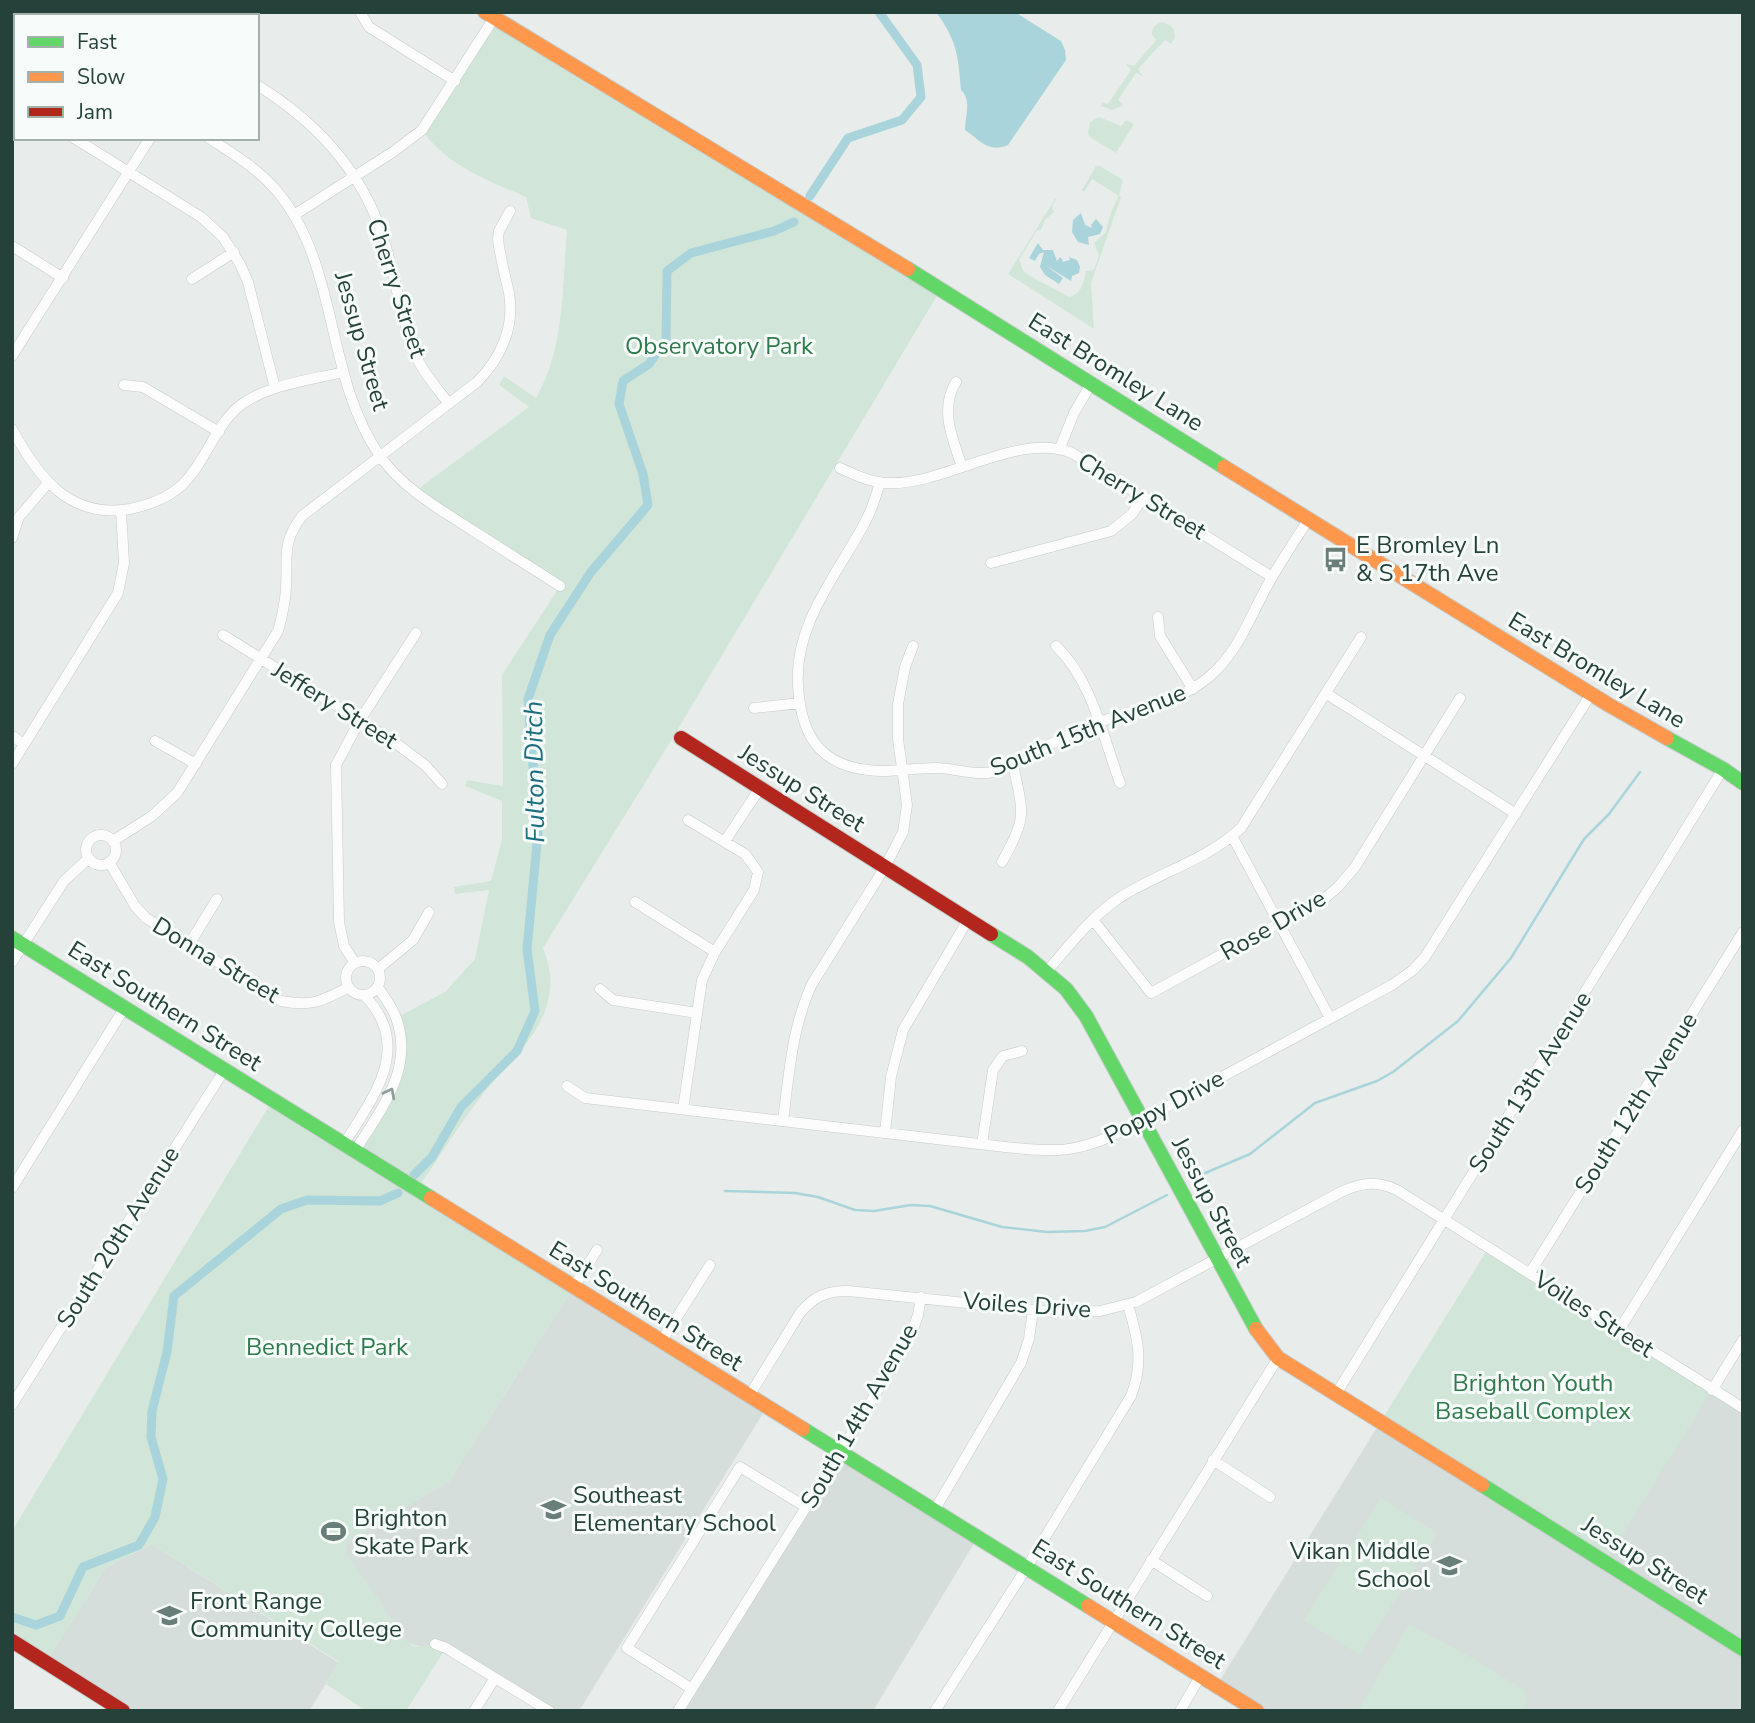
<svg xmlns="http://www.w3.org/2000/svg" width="1755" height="1723" font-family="'Nunito Sans',sans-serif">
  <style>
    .built { fill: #d6dedb }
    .green { fill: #d1e6d8 }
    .water { fill: #a9d4db }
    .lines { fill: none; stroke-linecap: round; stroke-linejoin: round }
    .stream { stroke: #a9d4db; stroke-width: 2.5 }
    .canal { stroke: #a9d4db; stroke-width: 9 }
    .street-casing { stroke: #c5cac8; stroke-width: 11 }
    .fast-casing { stroke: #c3cbc8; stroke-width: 16 }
    .slow-casing { stroke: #c3cbc8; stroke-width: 16 }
    .jam-casing { stroke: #c3cbc8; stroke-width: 16 }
    .street { stroke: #fcfcfc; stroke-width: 10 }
    .fast { stroke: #63d668; stroke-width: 14 }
    .slow { stroke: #ff974d; stroke-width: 14 }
    .jam { stroke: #b3261e; stroke-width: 14 }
    .oneway { stroke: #909f9b }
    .labels { text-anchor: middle; stroke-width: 6; stroke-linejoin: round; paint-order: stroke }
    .street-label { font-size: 24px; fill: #24423a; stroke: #f7fbf9 }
    .park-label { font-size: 24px; fill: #2d7a4b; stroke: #f7fbf9 }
    .poi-label { font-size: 24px; fill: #24423a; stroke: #f7fbf9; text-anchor: start }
    .water-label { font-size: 26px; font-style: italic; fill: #1c6f80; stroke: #f7fbf9 }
  </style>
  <rect width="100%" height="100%" fill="#e8edeb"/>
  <path class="built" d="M573,1288L767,1407L579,1711H549L435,1644L421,1647L406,1642L345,1552L348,1541L449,1481Z
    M1712,1390L1743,1408V1711H1242L1246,1704L1217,1685L1381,1421Z
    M840,1453L978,1537L873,1711H678Z
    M152,1544L339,1663L309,1711H124L46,1662L106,1567Z"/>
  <path class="green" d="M494,18L941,289L669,744L543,948C551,971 553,981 547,1005C539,1035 510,1061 491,1084C464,1117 441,1154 417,1190L573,1288L449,1481L353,1538L348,1541L345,1552L380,1601L401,1637L413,1646L421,1647L435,1644L446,1648L406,1711H366L326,1684L339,1662L152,1544L106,1567L46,1662L12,1641V1531L273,1099L355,1151L399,1074L396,1018L445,992L475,959L489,890L455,894L454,887L491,881L502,839V801L465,786L467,780L503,786L502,675L560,586L414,492L529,407L499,385L504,376L536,398C565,348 562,287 567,230L531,218L526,197C487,180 447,166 422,130Z
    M1162,22L1170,25L1174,30L1175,38L1171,44L1165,40L1138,69L1143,76L1136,73L1118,100L1123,104L1122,106L1112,110L1101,106L1102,102L1108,104L1131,70L1126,64L1134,66L1156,40L1152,35C1151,28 1156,24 1162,22Z
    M1099,117L1121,126L1126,120L1134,124L1116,153L1091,138L1088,134L1090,122Z
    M1096,166H1100L1123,180L1119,196L1092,179L1084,192L1082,190Z
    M1119,196L1121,197L1091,283L1094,329L1008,274L1055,199L1057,198L1052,206L1054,212L1045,220L1041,230H1037L1019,260L1024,272L1030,276L1069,297C1081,295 1084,282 1086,271L1094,270L1099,255L1094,243L1106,232C1108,220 1112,208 1119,196Z
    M1489,1247L1712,1390L1605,1562L1381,1421Z
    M1381,1498L1437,1533L1360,1655L1304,1620Z
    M1409,1625L1460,1651L1524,1690L1526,1704L1521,1711H1358Z"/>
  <path class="water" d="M936,12H1015L1061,41L1065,50L1066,60L1008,145C988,153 981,141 965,130C965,116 972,100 961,90C958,54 957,41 936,12Z
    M1081,213L1085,225L1092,228L1091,225L1096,219L1103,227L1100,234L1088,237L1089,245L1078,242L1072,232L1073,220Z
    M1038,243L1043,250H1053L1057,261L1060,257L1063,260L1062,262L1070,260L1069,257L1077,260L1080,267L1079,273L1072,276L1071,281L1045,265L1063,278L1059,284L1045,275L1040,267L1044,252L1039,254L1035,261L1029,258Z"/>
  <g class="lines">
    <path class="stream" d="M1191,1179L1250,1154L1315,1103L1377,1081L1393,1072L1458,1021L1511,958L1584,839L1609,814L1640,772
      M725,1191L795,1193L818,1197L855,1210L874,1211L911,1205L930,1206L1002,1227L1047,1232L1085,1231L1105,1227L1167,1195"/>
    <path class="canal" d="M810,196L848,138L902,120L921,97L917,65L879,12
      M414,1175L432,1157L461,1107L517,1051L535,1011L527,949L538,833L528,699L550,635L591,572L648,505L643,474L619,404L623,381L649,364L666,340L667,271L691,253L774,231L794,222
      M12,1617L36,1625L60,1616L83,1567L139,1545L155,1517L163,1479L151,1437L152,1411L167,1352L174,1296L281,1209L307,1200L380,1201L398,1193"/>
    <defs>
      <path id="street" d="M140,12L146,16
        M360,12L369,27L455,81
        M225,16L228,12
        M12,17L16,19
        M257,85C310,118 355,163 378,223C395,266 398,313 416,356C423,373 438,389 449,404
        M12,100L16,102
        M74,138L201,217L223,237L240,264L248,282L275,388
        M209,138C233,154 257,168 276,190C340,265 324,376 380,456C404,490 440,509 475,532C503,550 532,568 560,586
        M294,215L393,152L422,130L494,18
        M12,246L63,278
        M192,279L234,252
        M12,356L150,138
        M956,382C939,410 953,439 962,467
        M124,385L143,387L219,432
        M12,429C38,477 69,519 130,509C149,505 167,499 182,485C206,462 215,424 242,404C271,384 310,380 343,372
        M1060,448L1074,413L1091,384
        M840,468C855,475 870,482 887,483C945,486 1017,431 1072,453L1272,577
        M880,482C876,497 871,512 863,526C836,576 794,625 798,685C801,741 824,770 883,771C900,771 918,768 936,768C955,768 974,776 993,772C1005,769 1017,762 1027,756C1049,745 1071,733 1094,724C1133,709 1178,704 1210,676C1238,652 1249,619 1266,588C1279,564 1294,542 1308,520
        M12,538L19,517L48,483
        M991,563L1111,531L1132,514L1144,496
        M1158,617L1160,636L1193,689
        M223,635L393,741L426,766L442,784
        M1056,646C1092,680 1103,737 1120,783
        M1327,694L1516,814
        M754,708L800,703
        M12,736L24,744
        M155,741L196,764
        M12,764L118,593L124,563L121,510
        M86 850a15 15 0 1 1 30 0a15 15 0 1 1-30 0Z
        M1232,836L1330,1018
        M113,841L152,816L177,793L278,631C282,617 285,603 286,588C288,557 281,544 302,516L477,382C501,358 515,327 509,293C505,275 500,257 498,239L499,231L510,211
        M725,841L760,788
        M109,862L135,906L146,918L281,1001C312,1007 322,1001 349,987
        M1002,862C1028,816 1023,814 1013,764
        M635,902L715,952
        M1093,920L1151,993L1325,898L1338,887L1355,867L1460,698
        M188,946L217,899
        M346 978a17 17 0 1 1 34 0a17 17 0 1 1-34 0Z
        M12,962L64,881L89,858
        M355,963L344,946L339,922L336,765L360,720L416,633
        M378,969L413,940L429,912
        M1047,971C1069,946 1091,917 1119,898C1158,873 1207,860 1241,828L1361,637
        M600,989L613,1000L697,1013
        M567,1086L585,1098L1005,1147C1053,1152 1075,1154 1120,1132L1392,985L1413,970L1425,957L1591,694
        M683,1109L702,980L715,952L754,890L758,872L745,854L688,820
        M783,1121C789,1074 792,1027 812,984L885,867L903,832L907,805L898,739V704L905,667L913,646
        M885,1133L891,1077L903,1030L969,918
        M344,1144C374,1096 414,1046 364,995
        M982,1144L993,1070L1003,1056L1022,1051
        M355,1151C381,1109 416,1067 395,1015C391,1005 383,996 378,987
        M12,1188L125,1007
        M1530,1273L1743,932
        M573,1288L597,1250
        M1618,1332L1743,1130
        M661,1342L710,1265
        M1712,1390L1743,1340
        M1336,1394L1723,769
        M749,1396L800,1313C814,1296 827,1291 848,1291L1054,1312L1100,1311L1136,1302L1339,1193C1359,1183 1376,1180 1397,1190L1743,1408
        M12,1405L225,1069
        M1213,1460L1270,1497
        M934,1511L1021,1363L1029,1339L1033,1310
        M1151,1560L1207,1596
        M435,1644L446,1648L549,1711
        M692,1689L627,1648L740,1467L806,1507
        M474,1711L495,1678
        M678,1711L840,1453L911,1335L918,1315L921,1297
        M935,1711L1027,1567L1131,1396C1144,1363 1138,1338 1128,1305
        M1058,1711L1278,1358
        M1180,1711L1201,1675"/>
      <path id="fast" d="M908,269L1224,467
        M1667,738L1723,769L1743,783
        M991,934L1028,957L1066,989L1086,1016L1256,1329
        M12,938L431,1198
        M803,1429L1088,1606
        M1482,1485L1743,1649"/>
      <path id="slow" d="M485,12L908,269
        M1224,467L1609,705L1667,738
        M431,1198L803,1429
        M1256,1329L1278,1358L1482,1485
        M1088,1606L1257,1711"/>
      <path id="jam" d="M681,738L991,934
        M12,1641L123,1711"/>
    </defs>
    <use href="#street" class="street-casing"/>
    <use href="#fast" class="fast-casing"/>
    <use href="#slow" class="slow-casing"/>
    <use href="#jam" class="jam-casing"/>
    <use href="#street" class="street"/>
    <use href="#fast" class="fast"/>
    <use href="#slow" class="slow"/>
    <use href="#jam" class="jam"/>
  </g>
  <defs><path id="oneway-chevron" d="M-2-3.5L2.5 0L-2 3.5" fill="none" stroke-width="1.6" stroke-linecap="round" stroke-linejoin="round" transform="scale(1.75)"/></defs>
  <use class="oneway" href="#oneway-chevron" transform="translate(390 1093) rotate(-63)"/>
  <defs>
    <symbol id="bus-bare" viewBox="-9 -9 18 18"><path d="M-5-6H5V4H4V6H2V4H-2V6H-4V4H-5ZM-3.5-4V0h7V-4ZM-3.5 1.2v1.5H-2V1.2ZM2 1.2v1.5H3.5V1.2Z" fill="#697e78" stroke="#f7fbf9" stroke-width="2.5" paint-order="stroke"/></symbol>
    <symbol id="school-bare" viewBox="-9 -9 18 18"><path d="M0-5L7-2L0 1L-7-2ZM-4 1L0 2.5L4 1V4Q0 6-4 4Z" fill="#697e78" stroke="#f7fbf9" stroke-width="2.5" paint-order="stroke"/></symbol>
    <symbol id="stadium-bare" viewBox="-9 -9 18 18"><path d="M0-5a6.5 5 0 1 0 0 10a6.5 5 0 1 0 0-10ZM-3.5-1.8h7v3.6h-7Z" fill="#697e78" stroke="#f7fbf9" stroke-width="2.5" paint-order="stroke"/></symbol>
    <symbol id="university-bare" viewBox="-9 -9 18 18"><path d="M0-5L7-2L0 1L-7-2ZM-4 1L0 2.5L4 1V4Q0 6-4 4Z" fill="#697e78" stroke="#f7fbf9" stroke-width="2.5" paint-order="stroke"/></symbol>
  </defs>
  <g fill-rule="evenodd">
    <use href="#bus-bare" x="1318" y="542" width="35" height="35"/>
    <use href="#school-bare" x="536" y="1492" width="35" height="35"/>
    <use href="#stadium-bare" x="316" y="1514" width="35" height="35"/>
    <use href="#school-bare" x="1432" y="1548" width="35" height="35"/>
    <use href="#university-bare" x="152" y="1598" width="35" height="35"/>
  </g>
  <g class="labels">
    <g class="street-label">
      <text transform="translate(397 288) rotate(72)" y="8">Cherry Street</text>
      <text transform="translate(362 341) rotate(74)" y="8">Jessup Street</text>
      <text transform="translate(1116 372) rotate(32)" y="8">East Bromley Lane</text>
      <text transform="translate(1142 496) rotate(31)" y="8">Cherry Street</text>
      <text transform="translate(1597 670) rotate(31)" y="8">East Bromley Lane</text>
      <text transform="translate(335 705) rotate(32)" y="8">Jeffery Street</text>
      <text transform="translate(1088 730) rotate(-22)" y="8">South 15th Avenue</text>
      <text transform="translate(802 788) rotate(32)" y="8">Jessup Street</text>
      <text transform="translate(1273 925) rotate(-30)" y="8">Rose Drive</text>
      <text transform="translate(216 960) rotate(31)" y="8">Donna Street</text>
      <text transform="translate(165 1006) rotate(32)" y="8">East Southern Street</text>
      <text transform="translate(1530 1082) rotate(-58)" y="8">South 13th Avenue</text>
      <text transform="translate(1636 1103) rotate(-58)" y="8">South 12th Avenue</text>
      <text transform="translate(1164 1107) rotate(-28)" y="8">Poppy Drive</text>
      <text transform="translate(1212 1202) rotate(62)" y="8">Jessup Street</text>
      <text transform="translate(118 1237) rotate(-58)" y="8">South 20th Avenue</text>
      <text transform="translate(1027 1305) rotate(4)" y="8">Voiles Drive</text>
      <text transform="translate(646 1306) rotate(32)" y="8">East Southern Street</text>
      <text transform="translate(1594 1314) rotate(33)" y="8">Voiles Street</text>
      <text transform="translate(859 1416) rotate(-60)" y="8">South 14th Avenue</text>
      <text transform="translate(1645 1560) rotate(32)" y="8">Jessup Street</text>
      <text transform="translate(1129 1604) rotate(32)" y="8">East Southern Street</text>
    </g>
    <g class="park-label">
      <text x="719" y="354">Observatory Park</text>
      <text x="327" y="1355">Bennedict Park</text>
      <text x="1533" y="1391">Brighton Youth<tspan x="1533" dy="28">Baseball Complex</tspan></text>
    </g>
    <g class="poi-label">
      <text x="1356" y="553">E Bromley Ln<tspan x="1356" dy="28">&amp; S 17th Ave</tspan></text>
      <text x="573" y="1503">Southeast<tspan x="573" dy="28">Elementary School</tspan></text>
      <text x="354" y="1526">Brighton<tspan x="354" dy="28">Skate Park</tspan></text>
      <text x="1430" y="1559" text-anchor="end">Vikan Middle<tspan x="1430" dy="28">School</tspan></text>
      <text x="190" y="1609">Front Range<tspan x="190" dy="28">Community College</tspan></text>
    </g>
    <g class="water-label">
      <text transform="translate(534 772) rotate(-91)" y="9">Fulton Ditch</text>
    </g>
  </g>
  <rect width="1755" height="1723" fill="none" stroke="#24423a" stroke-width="28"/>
  <rect x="14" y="14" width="245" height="126" fill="#f7fbf9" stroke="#a3b1ad" stroke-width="2"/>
  <rect x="28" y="37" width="35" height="10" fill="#63d668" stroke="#a3b1ad" stroke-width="2"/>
  <text x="77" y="49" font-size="21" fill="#24423a">Fast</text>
  <rect x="28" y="72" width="35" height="10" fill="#ff974d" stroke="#a3b1ad" stroke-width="2"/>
  <text x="77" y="84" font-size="21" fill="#24423a">Slow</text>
  <rect x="28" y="107" width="35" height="10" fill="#b3261e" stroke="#a3b1ad" stroke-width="2"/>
  <text x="77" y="119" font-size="21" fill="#24423a">Jam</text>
</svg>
